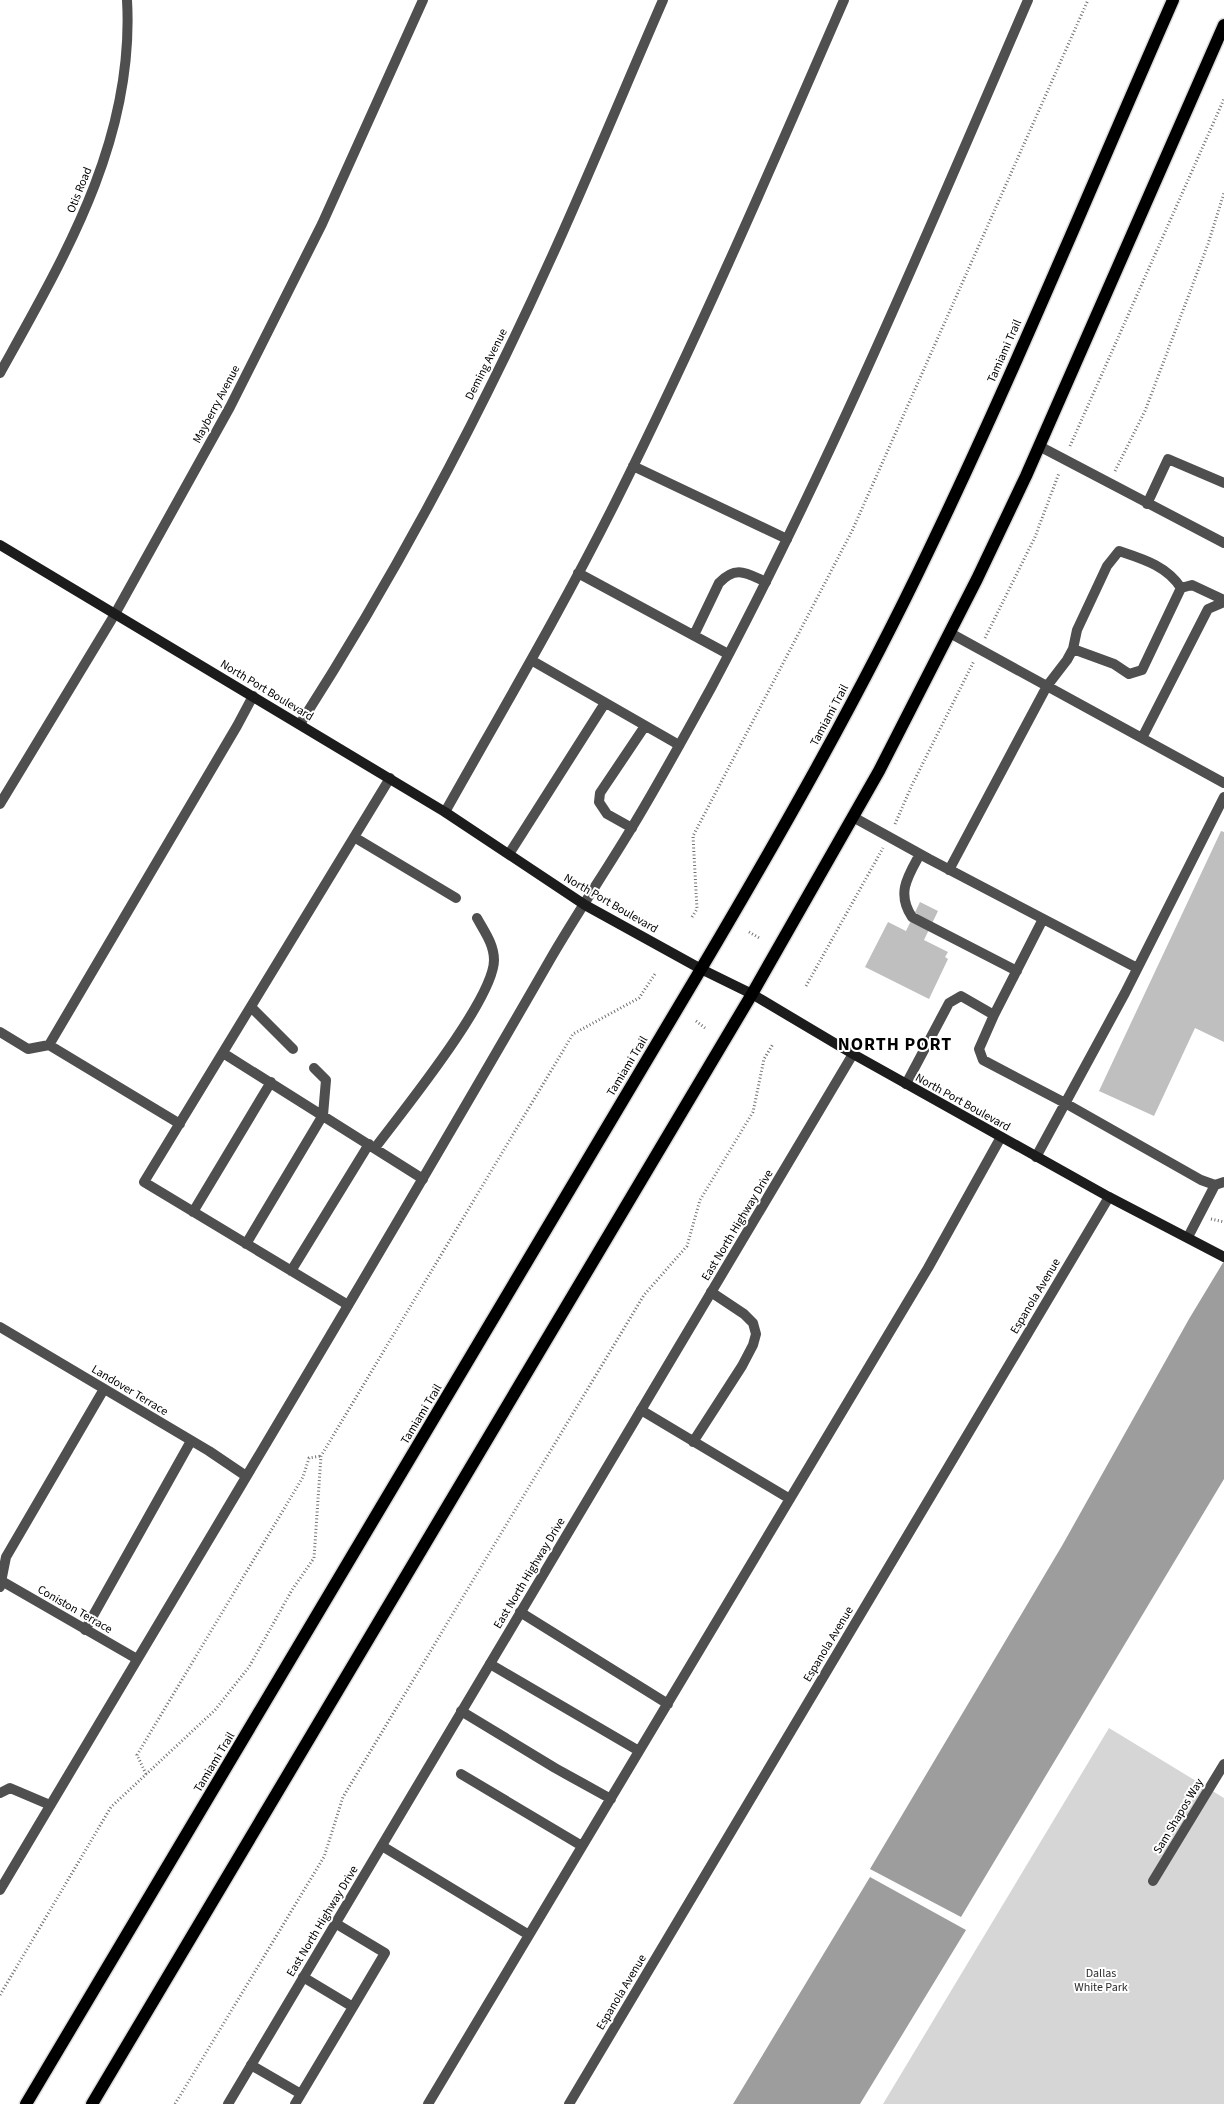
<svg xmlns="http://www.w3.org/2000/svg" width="1224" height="2104" font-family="'Source Sans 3',sans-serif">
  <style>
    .green { fill: #d6d6d6 }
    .water { fill: #9d9d9d }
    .building { fill: #bfbfbf }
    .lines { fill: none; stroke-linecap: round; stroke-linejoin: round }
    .primary-casing { stroke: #dbdbdb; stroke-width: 15 }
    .path { stroke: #717171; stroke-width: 3; stroke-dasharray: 1 2.5; stroke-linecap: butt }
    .lane { stroke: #4f4f4f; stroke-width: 10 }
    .street { stroke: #4f4f4f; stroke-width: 10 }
    .secondary { stroke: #1c1c1c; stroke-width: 10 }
    .primary { stroke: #000; stroke-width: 12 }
    .labels { text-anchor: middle; stroke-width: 4; stroke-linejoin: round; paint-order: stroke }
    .street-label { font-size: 12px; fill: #000; stroke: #fff }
    .park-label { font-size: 12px; fill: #2d2d2d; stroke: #fff }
    .district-label { font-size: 18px; font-weight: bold; letter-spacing: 1px; fill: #000; stroke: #fff }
  </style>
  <rect width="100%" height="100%" fill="#fff"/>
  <path class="green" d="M1109,1728L1224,1798V2104H883Z"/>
  <path class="water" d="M1224,1261V1479L961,1917L870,1869L1063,1544L1189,1319Z
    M870,1877L966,1930L860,2104H733Z"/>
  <path class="building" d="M1221,831L1224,832V1042L1195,1028L1154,1116L1099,1091Z
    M920,902L938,911L924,940L948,952L945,957L948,959L929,999L865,967L888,922L906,931Z"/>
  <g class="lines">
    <defs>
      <path id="primary" d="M26,2104L701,969C782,832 861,693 929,550C1016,369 1092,184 1173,0
        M92,2104L752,994L879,771L977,579L1026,476L1224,25"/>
    </defs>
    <use href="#primary" class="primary-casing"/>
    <path class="path" d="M1070,446L1224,99
      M1115,471L1145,411L1208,244L1224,193
      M985,638L1035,537L1059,473
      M895,824L912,785L974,661
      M692,917L697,909L693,836L852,531L1088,0
      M749,932L761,939
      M806,986L883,848
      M696,1021L705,1028
      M1211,1219L1224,1222
      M146,1774L137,1755L303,1477L309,1458L321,1456
      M0,1995L111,1807L215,1710L249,1667L292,1590L314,1558L321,1456L573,1034L639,998L655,974
      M175,2104L324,1857L343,1797L644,1295L687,1246L700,1200L753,1112L764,1059L773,1044"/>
    <path class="lane" d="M1039,446L1224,543
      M633,466L787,539
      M1147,504L1168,459L1224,483
      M578,573L728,654
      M1181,588L1192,585L1224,600
      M950,633L1224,783
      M694,635L719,583C736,565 746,573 766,582
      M531,660L679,745
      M1142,738L1208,609L1224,602
      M445,812C503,709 563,607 616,501C698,337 771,168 844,0
      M853,817L929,859L1137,968
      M632,828L607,814L599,802L600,793L645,726
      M354,837L456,898
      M509,854L605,703
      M920,854C908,876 896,893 912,917L1017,971
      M949,870L1047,686L1067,660L1073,649L1077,630L1107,566L1119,551C1143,559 1167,566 1181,588L1142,670L1129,674L1114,664L1073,649
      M251,1007L293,1049
      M994,1015L979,1049L983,1060L1065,1103L1201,1180L1215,1185L1224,1182
      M0,1032L28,1049L49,1045
      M223,1053L423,1179
      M906,1084L949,1003L961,996L994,1015L1043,919
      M180,1124L49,1045L237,726L253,696
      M375,1148C402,1112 494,999 494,960C494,944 484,931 477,918
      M1036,1157L1125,993L1224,797
      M193,1212L271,1082
      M1188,1237L1215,1185
      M246,1244L323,1115L326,1080L314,1068
      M291,1271L369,1144
      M348,1305L144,1182L390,778
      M641,1410L790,1499
      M693,1442L742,1366L753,1345L756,1334L753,1323L744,1314L711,1292
      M520,1612L668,1704
      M85,1630L191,1441
      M490,1664L639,1751
      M461,1711L555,1768L611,1799
      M461,1774L582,1846
      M0,1793L10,1788L50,1805
      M382,1846L529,1935
      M335,1923L385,1953L353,2007
      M251,2065L301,2094L295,2104
      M301,2094L353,2007L303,1977
      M428,2104L928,1268L1001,1137"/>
    <path class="street" d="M0,373C65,256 135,139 127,0
      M300,724C396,574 480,416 553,254C591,170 626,85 663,0
      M0,804L115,614L230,407L322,224L423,0
      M0,1327L209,1451L246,1476
      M0,1580L137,1659
      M0,1587L6,1557L104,1389
      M1153,1881L1224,1764
      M0,1890C184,1580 371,1271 551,958C576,915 605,872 631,829C659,783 685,735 711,688C830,465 928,232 1028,0
      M228,2104L853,1054
      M569,2104L1109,1197"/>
    <path class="secondary" d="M0,545L445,812L585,905L701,969L752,994L853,1054L1109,1197L1224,1257"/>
    <use href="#primary" class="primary"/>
  </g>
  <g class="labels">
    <g class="street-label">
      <text transform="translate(79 190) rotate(-68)" y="4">Otis Road</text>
      <text transform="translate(1004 351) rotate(-66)" y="4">Tamiami Trail</text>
      <text transform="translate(486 364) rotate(-63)" y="4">Deming Avenue</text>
      <text transform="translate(216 404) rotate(-62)" y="4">Mayberry Avenue</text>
      <text transform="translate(267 690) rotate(31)" y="4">North Port Boulevard</text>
      <text transform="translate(829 715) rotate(-62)" y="4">Tamiami Trail</text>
      <text transform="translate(611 903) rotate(30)" y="4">North Port Boulevard</text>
      <text transform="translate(627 1066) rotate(-59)" y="4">Tamiami Trail</text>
      <text transform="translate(963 1102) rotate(29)" y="4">North Port Boulevard</text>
      <text transform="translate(737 1225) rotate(-59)" y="4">East North Highway Drive</text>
      <text transform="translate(1035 1296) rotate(-59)" y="4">Espanola Avenue</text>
      <text transform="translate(130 1390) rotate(31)" y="4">Landover Terrace</text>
      <text transform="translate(421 1414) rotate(-59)" y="4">Tamiami Trail</text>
      <text transform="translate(529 1573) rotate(-59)" y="4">East North Highway Drive</text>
      <text transform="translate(75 1609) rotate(30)" y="4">Coniston Terrace</text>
      <text transform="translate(828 1644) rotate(-59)" y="4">Espanola Avenue</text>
      <text transform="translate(214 1762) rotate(-59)" y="4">Tamiami Trail</text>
      <text transform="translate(1178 1816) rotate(-59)" y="4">Sam Shapos Way</text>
      <text transform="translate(322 1921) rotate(-59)" y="4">East North Highway Drive</text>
      <text transform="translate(621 1992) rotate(-59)" y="4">Espanola Avenue</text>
    </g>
    <g class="park-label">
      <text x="1101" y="1977">Dallas<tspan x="1101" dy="14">White Park</tspan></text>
    </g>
    <g class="district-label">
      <text x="895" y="1050">NORTH PORT</text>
    </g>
  </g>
</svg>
